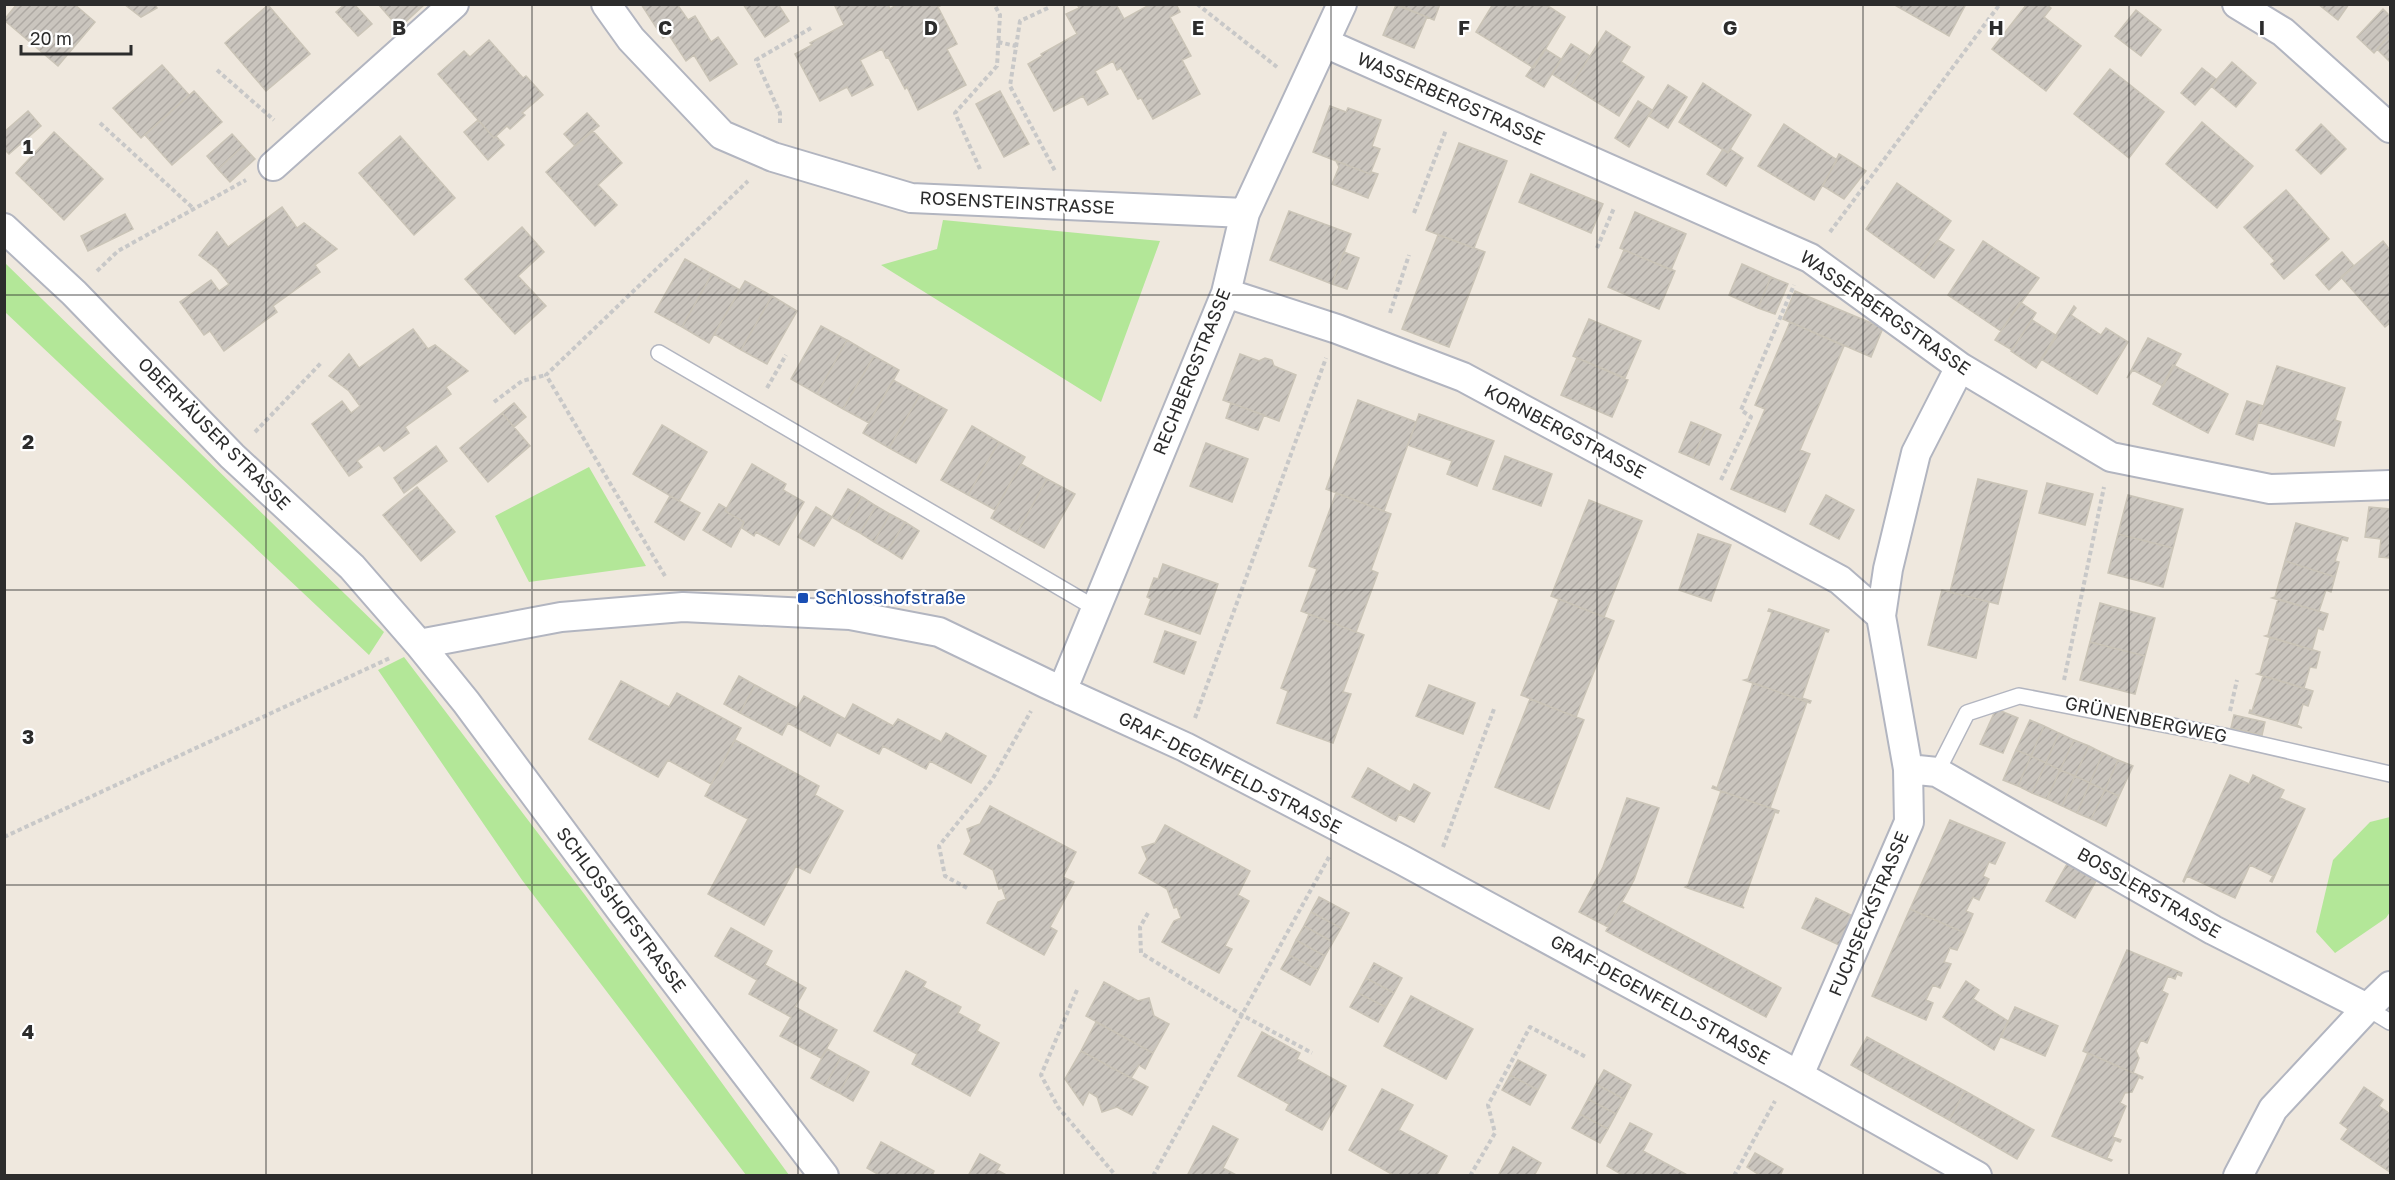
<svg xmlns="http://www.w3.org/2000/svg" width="2395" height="1180" font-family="'Golos Text',sans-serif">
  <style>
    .grass { fill: #b3e798 }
    .building { fill: url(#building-hatch); stroke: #cac4b7; stroke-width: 1.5 }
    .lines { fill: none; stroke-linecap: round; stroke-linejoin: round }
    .lane-casing { stroke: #b2b5c0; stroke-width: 18 }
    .street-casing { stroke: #b2b5c0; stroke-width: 32 }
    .path { stroke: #c8c8c8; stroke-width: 4; stroke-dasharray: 4.5 3; stroke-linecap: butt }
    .lane { stroke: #fff; stroke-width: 15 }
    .street { stroke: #fff; stroke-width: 28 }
    .grid { fill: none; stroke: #2c2c2c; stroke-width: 1.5; stroke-opacity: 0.55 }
    .transit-dot { fill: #1a4fb4; stroke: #fff; stroke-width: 2 }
    .labels { text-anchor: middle; stroke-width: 4.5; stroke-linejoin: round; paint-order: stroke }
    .street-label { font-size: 18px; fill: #2c2c2c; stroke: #fff }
    .transit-label { font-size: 18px; fill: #164399; stroke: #fff; text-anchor: start }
    .grid-label { font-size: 20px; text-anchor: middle; font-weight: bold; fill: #2c2c2c; stroke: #fff; stroke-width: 4.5; stroke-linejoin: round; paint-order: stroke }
  </style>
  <defs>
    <pattern id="building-hatch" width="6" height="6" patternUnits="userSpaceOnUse" patternTransform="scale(1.5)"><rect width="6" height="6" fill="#cac5be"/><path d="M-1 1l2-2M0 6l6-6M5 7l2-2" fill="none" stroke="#aea9a3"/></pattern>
  </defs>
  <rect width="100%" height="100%" fill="#efe8de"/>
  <path class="grass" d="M943,220L1160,241L1101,402L881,265L937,249Z
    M5,263L384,632L369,655L5,312Z
    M589,467L646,566L529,582L495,516Z
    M404,657L585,895L789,1175H746L522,880L378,670Z
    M2390,817V912L2386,918L2335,953L2316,932L2333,860L2370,822Z"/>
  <path class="building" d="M17,4H74L95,22L58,66L4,20Z
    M124,4H155L157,8L141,17Z
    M345,4H354L372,24L358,36L336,12Z
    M378,4H425L399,28Z
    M641,4H677L688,20L695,16L711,42L718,37L737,64L710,81L694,55L686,61L669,35L663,38Z
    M743,4H778L789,21L765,37Z
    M834,4H888L890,9L898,4H943L938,7L957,44L947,49L966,85L918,110L907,87L905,89L888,57L886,58L882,49L860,60L873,85L852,96L847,87L820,101L795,54L812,45L810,43L844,25Z
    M1077,4H1116L1124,19L1151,4H1176L1180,12L1170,17L1191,56L1182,60L1200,94L1153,119L1141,98L1138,99L1121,68L1117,70L1113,61L1095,71L1108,94L1088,105L1083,96L1054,111L1028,64L1042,56L1041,54L1077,34L1066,14L1079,8Z
    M1396,4H1440L1434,20Z
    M1493,4H1545L1565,17L1534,68L1476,32Z
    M1893,4H1966L1949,36Z
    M2027,4H2046L2051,8L2044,17L2081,46L2046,91L1992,49Z
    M2318,4H2349L2338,20Z
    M268,5L310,54L266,91L225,43Z
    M1396,5L1427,17L1414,48L1383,35Z
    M2383,9L2390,16V35L2374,53L2357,37Z
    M2136,10L2161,30L2141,56L2115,36Z
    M1606,31L1630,47L1621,62L1644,77L1619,116L1571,86Z
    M2390,35V62L2377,49Z
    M489,40L523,78L526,76L543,95L522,113L525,115L510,129L507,126L494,138L438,74L464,51L470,57Z
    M1571,44L1590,56L1571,86L1552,74Z
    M1545,49L1561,59L1544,87L1526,76Z
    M2232,62L2256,83L2236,107L2211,86Z
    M162,65L189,95L141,138L113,108Z
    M2202,68L2217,80L2195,105L2181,93Z
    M2110,69L2164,112L2129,158L2074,114Z
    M1703,83L1751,115L1728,153L1679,122Z
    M1668,85L1687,97L1668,128L1649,116Z
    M194,91L222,122L172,165L145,135Z
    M1000,91L1029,144L1004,157L976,104Z
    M1638,101L1652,110L1629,147L1615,138Z
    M1330,106L1346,112L1348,108L1381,120L1372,146L1380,149L1370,174L1313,152Z
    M28,111L41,126L9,154L4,149V132Z
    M587,113L599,126L575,146L564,134Z
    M478,120L494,138L496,136L504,145L488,160L464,132Z
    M2202,122L2253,166L2217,208L2166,164Z
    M1784,124L1837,160L1814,200L1758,166Z
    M2321,124L2346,149L2321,174L2296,150Z
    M592,130L622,163L598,185L617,205L595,226L546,172Z
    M54,132L103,179L64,220L16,173Z
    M232,134L243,146L218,169L207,156Z
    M400,136L455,198L414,235L359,173Z
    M1459,143L1507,161L1474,248L1426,230Z
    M243,146L255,159L230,182L218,169Z
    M1723,149L1728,153L1730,149L1743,158L1726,186L1707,174Z
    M1839,154L1866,171L1844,199L1823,186Z
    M1336,161L1370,174L1371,172L1378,174L1368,198L1332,184L1339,167Z
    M1531,174L1603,204L1591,233L1519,202Z
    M1897,183L1951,221L1919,267L1866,229Z
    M2286,190L2329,239L2284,279L2271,264L2275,261L2244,227Z
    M282,207L297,228L304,223L337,249L315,265L320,272L273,306L277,312L224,351L210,331L204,335L180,302L211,280L219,291L229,284L217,269L199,255L217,232L228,247Z
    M1289,211L1351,234L1332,284L1270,260Z
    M1635,212L1686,234L1671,270L1620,248Z
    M125,214L133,229L88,251L81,236Z
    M522,227L544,252L518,276L546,306L515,334L465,279Z
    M1438,235L1485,252L1449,347L1402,329Z
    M1938,240L1954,250L1934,278L1919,267Z
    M1983,241L2039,278L2001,331L1948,295Z
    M2383,241L2390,250V323L2385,327L2341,277Z
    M1624,250L1675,271L1659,309L1608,287Z
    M1344,252L1359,258L1347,289L1332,284Z
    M2342,252L2354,266L2329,290L2316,275Z
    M685,259L712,274L682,327L655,312Z
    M1742,264L1771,277L1758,308L1729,295Z
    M712,274L740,290L709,343L682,327Z
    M1771,277L1788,284L1775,314L1758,308Z
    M745,281L772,296L741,350L714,334Z
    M1795,291L1883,328L1871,357L1783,319Z
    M772,296L797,311L767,364L741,350Z
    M2020,302L2036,313L2012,350L1995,340Z
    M2074,306L2076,308L2071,315L2101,335L2106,328L2128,342L2097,394L2041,359Z
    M1589,319L1641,341L1625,378L1573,356Z
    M2032,320L2057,336L2036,368L2011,351Z
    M1790,322L1844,346L1800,450L1810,454L1785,512L1731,489L1765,409L1755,405Z
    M821,326L847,340L817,394L791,379Z
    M413,329L428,349L435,345L468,371L446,387L451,394L405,427L409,433L384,451L379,445L357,461L362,467L349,476L312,424L342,401L351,413L360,406L349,391L329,376L349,354L359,368Z
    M2148,338L2181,354L2163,386L2133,370L2127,378Z
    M847,340L874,356L843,409L817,394Z
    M1240,354L1259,361L1265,358L1272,360L1274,366L1296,375L1279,421L1223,400Z
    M874,356L899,370L869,423L843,409Z
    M1577,358L1628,380L1612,417L1561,395Z
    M2173,365L2228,394L2208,433L2153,404Z
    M2277,366L2345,388L2335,420L2341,422L2334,446L2258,422Z
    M893,380L920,395L889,448L863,433Z
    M920,395L947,410L916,463L889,448Z
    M1358,400L1416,422L1384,511L1326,489Z
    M2247,401L2263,406L2253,440L2236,434Z
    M514,403L526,417L514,427L502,413Z
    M1231,403L1264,415L1258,430L1226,418Z
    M502,413L530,446L488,482L460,448Z
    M1419,414L1494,441L1477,486L1447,474L1452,461L1408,445Z
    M1691,422L1706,428L1693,458L1679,452Z
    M662,425L707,452L679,501L633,474Z
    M972,426L999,442L968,495L941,480Z
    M1706,428L1721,435L1709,465L1693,458Z
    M999,442L1025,457L995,510L968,495Z
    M1206,443L1248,459L1232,502L1190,486Z
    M436,446L447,461L404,493L394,478Z
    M1505,456L1552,474L1541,506L1493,489Z
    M752,464L786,484L783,490L804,502L779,545L756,532L754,536L742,528L744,522L725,511Z
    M1021,464L1047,479L1017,533L991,518Z
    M1047,479L1075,494L1044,548L1017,533Z
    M1978,479L2027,491L1998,604L1950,592Z
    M2047,483L2093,494L2085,525L2039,513Z
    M417,487L455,532L421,561L383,515Z
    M848,489L862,497L845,525L832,517Z
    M1336,493L1391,514L1371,570L1378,573L1356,632L1301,611L1317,569L1309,566Z
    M1826,495L1854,510L1839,539L1810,524Z
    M2128,495L2183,509L2173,548L2118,534Z
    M670,496L700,513L684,540L655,522Z
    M862,497L876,506L860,533L845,525Z
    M1589,500L1642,521L1604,617L1551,596Z
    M719,504L726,508L725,511L744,522L731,547L703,530Z
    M876,506L890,514L874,542L860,533Z
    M816,507L832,517L814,546L798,537Z
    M2369,507L2390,509V558L2379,557L2381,539L2365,537Z
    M890,514L905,522L888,550L874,542Z
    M905,522L919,531L902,559L888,550Z
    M2296,523L2348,538L2347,541L2342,539L2335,561L2339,562L2335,577L2285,561Z
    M1698,534L1731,545L1711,601L1679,590Z
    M2118,534L2173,548L2163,587L2108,573Z
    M2285,561L2335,577L2331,592L2326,590L2319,611L2272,598L2275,597Z
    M1163,564L1218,584L1200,634L1145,614L1151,599L1147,597L1154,578L1158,579Z
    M1942,590L1989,602L1976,658L1928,645Z
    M1559,599L1614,621L1576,717L1521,695Z
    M2278,599L2328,614L2323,630L2318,628L2312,650L2265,636L2268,635Z
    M2100,603L2155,618L2145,656L2090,642Z
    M1769,609L1829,630L1828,632L1825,631L1802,698L1811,701L1810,703L1744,680L1748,679L1772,612L1768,611Z
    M1309,614L1364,635L1343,692L1351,694L1333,743L1277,723L1288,691L1281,688Z
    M1165,631L1196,642L1184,674L1154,662Z
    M2270,637L2320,652L2316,668L2310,667L2304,688L2257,674L2260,673Z
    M2090,642L2145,656L2135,694L2080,680Z
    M739,676L755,685L740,713L724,704Z
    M2263,676L2313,691L2308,706L2303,704L2297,725L2302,728L2249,713L2250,710L2252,711Z
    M621,681L669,707L677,693L741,728L711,784L668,760L658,777L589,739Z
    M1753,683L1807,702L1770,808L1712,788L1713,786L1717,788Z
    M755,685L797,708L804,696L845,719L853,704L893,726L898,719L941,742L946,733L986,756L971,783L930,761L926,769L883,746L879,754L837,732L830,746L788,723L782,735L740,713Z
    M1429,685L1475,703L1463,734L1416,716Z
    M1530,699L1584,720L1549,809L1495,787Z
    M1996,709L2018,718L2003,753L1980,744Z
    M2234,715L2265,722L2262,735L2231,728Z
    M2030,720L2044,726L2031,756L2016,750Z
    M2044,726L2059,733L2046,763L2031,756Z
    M2059,733L2074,740L2060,770L2046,763Z
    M735,740L819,786L815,795L843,811L810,873L796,866L764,925L708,894L748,819L705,796Z
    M2074,740L2089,746L2075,776L2060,770Z
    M2089,746L2103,753L2090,783L2075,776Z
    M2016,750L2031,756L2018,786L2003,780Z
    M2103,753L2118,760L2105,790L2090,783Z
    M2031,756L2046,763L2032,793L2018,786Z
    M2118,760L2133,766L2119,796L2105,790Z
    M2046,763L2060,770L2047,799L2032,793Z
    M1368,768L1410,792L1414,784L1430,793L1414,822L1399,814L1396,821L1352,797Z
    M2060,770L2075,776L2062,806L2047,799Z
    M2230,775L2249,784L2253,775L2284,790L2280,798L2305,809L2272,882L2270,881L2273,876L2250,865L2235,898L2187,876L2184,882L2183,881Z
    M2075,776L2090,783L2077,813L2062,806Z
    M2090,783L2105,790L2091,819L2077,813Z
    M2105,790L2119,796L2106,826L2091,819Z
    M1721,791L1779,811L1778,813L1775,812L1742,906L1744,908L1685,887L1688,885Z
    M1627,798L1659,808L1634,880L1608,927L1579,912L1603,867Z
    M990,806L1076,852L1063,877L1074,882L1050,927L1057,931L1044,955L987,923L998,902L1006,899L1002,888L999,889L993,870L964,854L971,841L967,829L980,824Z
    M1950,820L2005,843L1995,864L1989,862L1983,876L1989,879L1979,900L1973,897L1966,911L1973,914L1965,933L1910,909Z
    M1165,825L1250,871L1238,895L1249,901L1225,946L1232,949L1219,973L1162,942L1174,921L1181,918L1177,907L1174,908L1167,889L1139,873L1147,859L1142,847L1155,843Z
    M2067,864L2096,881L2075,918L2046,901Z
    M1319,897L1349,913L1341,928L1311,912Z
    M1816,898L1853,916L1839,945L1802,928Z
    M1622,902L1781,988L1766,1017L1606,931Z
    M1910,909L1965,933L1957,950L1950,948L1944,962L1951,964L1940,988L1933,985L1926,1000L1933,1003L1926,1020L1872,996Z
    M1311,912L1341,928L1333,942L1304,926Z
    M1304,926L1333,942L1325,956L1296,940Z
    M731,928L772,951L765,965L806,988L795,1007L837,1030L821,1058L780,1036L791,1017L749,994L757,980L715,956Z
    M1296,940L1325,956L1318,970L1289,955Z
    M2127,950L2182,973L2181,976L2177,974L2175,979L2168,976L2162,991L2168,994L2147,1043L2141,1040L2136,1051L2139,1058L2133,1073L2083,1051Z
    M1289,955L1318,970L1310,985L1281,969Z
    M1374,963L1402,978L1394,993L1366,978Z
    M906,971L926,982L923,987L961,1007L958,1013L980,1025L977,1031L999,1043L970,1096L912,1064L917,1054L874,1031Z
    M1366,978L1394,993L1386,1007L1358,993Z
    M1966,981L1979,990L1973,999L2008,1021L1994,1050L1943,1017Z
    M1104,982L1138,1001L1149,998L1154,1016L1169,1024L1153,1053L1086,1016Z
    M1358,993L1386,1007L1378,1022L1350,1007Z
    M1411,996L1473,1029L1446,1079L1384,1046Z
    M2015,1007L2058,1026L2045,1056L2001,1037Z
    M1096,1022L1153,1053L1145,1069L1139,1065L1131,1078L1081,1051Z
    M1262,1032L1300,1053L1297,1059L1346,1086L1322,1130L1286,1110L1289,1104L1238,1076Z
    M1867,1037L1965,1091L1949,1120L1851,1065Z
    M827,1049L841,1057L825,1086L811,1078Z
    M1081,1051L1148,1087L1132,1115L1117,1107L1102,1112L1097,1097L1089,1092L1083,1105L1065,1079Z
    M2088,1053L2143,1077L2142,1079L2139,1077L2132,1092L2125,1093L2120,1103L2126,1106L2113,1137L2121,1140L2120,1142L2115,1140L2107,1158L2112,1160L2111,1161L2052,1136Z
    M841,1057L855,1064L839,1093L825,1086Z
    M1518,1060L1546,1075L1538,1090L1510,1075Z
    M855,1064L869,1072L853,1101L839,1093Z
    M1604,1070L1631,1085L1624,1099L1596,1084Z
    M1510,1075L1538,1090L1530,1105L1502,1090Z
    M1596,1084L1624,1099L1616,1114L1588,1099Z
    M2364,1087L2383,1100L2379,1106L2390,1114V1172L2341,1139L2348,1129L2340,1123Z
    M1382,1089L1413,1105L1399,1130L1447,1156L1436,1176H1395L1349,1150Z
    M1965,1091L2034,1130L2017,1159L1949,1120Z
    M1588,1099L1616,1114L1608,1129L1580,1114Z
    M1580,1114L1608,1129L1600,1143L1572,1128Z
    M1630,1123L1652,1134L1643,1151L1689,1176H1624L1607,1166Z
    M1213,1126L1238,1139L1223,1168L1238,1176H1187Z
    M881,1142L934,1171L932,1176H881L867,1168Z
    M1513,1147L1541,1163L1534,1176H1498Z
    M1755,1153L1783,1169L1780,1176H1761L1747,1167Z
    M980,1154L1000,1165L997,1170L1008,1176H968Z"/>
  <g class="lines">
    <defs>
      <path id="lane" d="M659,353L1095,608
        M1937,772L1967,713L2019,696L2224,736L2390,774
        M2367,1008L2390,1022"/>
      <path id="street" d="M606,4L631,39L722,135L773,157L911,198L1245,213
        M2237,4L2283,32L2390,128
        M1325,43L1810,258L1960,367L2111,457L2270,489L2390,485
        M273,166L454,4
        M4,228L74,293L232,456L352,567L419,644L466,702L622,912L824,1176
        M1226,293L1337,329L1463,377L1840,580L1881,616
        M419,644L561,617L683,607L850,615L939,632L1047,684L1185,747L1402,860L1791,1071L1977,1176
        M1062,691L1226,293L1245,213L1342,4
        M1908,769L1937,772L2213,930L2367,1008
        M1799,1075L1909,822L1908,769L1881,616L1888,569L1916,453L1960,367
        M2238,1176L2273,1109L2367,1008L2390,986"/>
    </defs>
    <use href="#lane" class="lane-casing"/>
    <use href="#street" class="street-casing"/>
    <path class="path" d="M1197,4L1277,67
      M1048,8L1020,21L1010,86L1055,171
      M998,42L1016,46
      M217,70L274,120
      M100,123L194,209
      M780,123V113L756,60L811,28
      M980,169L955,113L997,66L1000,15L994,4
      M1414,213L1446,130
      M1830,232L2000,4
      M1597,248L1614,208
      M97,271L118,251L246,180
      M1390,313L1409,255
      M767,388L786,355
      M494,402L522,381L546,375
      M255,432L322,362
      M1721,480L1751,417L1741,410L1794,285
      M665,576L546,375L748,181
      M2064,680L2104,487
      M2230,711L2237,680
      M1195,718L1326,358
      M4,837L390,658
      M1443,847L1494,709
      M967,888L945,876L939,846L992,780L1031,711
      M1148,913L1140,927L1141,953L1242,1015L1312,1053
      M1077,990L1041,1075L1058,1107L1116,1176
      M1153,1176L1329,857
      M1470,1176L1495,1133L1488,1105L1530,1027L1586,1057
      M1734,1176L1775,1101"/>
    <use href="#lane" class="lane"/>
    <use href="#street" class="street"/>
  </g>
  <path class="grid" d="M266,4V1176M532,4V1176M798,4V1176M1064,4V1176M1331,4V1176M1597,4V1176M1863,4V1176M2129,4V1176M4,295H2390M4,590H2390M4,885H2390"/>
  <rect class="transit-dot" x="797" y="592" width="12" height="12" rx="3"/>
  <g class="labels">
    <g class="street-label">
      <text transform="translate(1451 99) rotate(24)" y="6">WASSERBERGSTRASSE</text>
      <text transform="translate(1017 203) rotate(3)" y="6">ROSENSTEINSTRASSE</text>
      <text transform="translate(1885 313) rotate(35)" y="6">WASSERBERGSTRASSE</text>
      <text transform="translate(1192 372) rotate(-68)" y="6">RECHBERGSTRASSE</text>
      <text transform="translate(1565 432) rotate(28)" y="6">KORNBERGSTRASSE</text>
      <text transform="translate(214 434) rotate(45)" y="6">OBERHÄUSER STRASSE</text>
      <text transform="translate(2146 720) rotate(12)" y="6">GRÜNENBERGWEG</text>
      <text transform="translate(1230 773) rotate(27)" y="6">GRAF-DEGENFELD-STRASSE</text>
      <text transform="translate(2149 893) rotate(30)" y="6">BOSSLERSTRASSE</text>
      <text transform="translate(621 910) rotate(53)" y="6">SCHLOSSHOFSTRASSE</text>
      <text transform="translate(1869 914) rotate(-67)" y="6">FUCHSECKSTRASSE</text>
      <text transform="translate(1660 1000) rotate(29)" y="6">GRAF-DEGENFELD-STRASSE</text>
    </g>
    <g class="transit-label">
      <text x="815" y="604">Schlosshofstraße</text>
    </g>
  </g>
  <g class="grid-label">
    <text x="399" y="35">B</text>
    <text x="665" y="35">C</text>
    <text x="931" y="35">D</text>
    <text x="1198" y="35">E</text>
    <text x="1464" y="35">F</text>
    <text x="1730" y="35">G</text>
    <text x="1996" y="35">H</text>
    <text x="2262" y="35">I</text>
    <text x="28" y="154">1</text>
    <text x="28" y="449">2</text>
    <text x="28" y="744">3</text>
    <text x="28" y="1039">4</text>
  </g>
  <rect width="2395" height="1180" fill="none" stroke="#2c2c2c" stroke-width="12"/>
  <path d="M21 45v9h110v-9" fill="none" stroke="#2c2c2c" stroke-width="3"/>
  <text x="30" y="45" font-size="18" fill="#2c2c2c" stroke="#ffffff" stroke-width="4.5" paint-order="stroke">20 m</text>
</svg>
